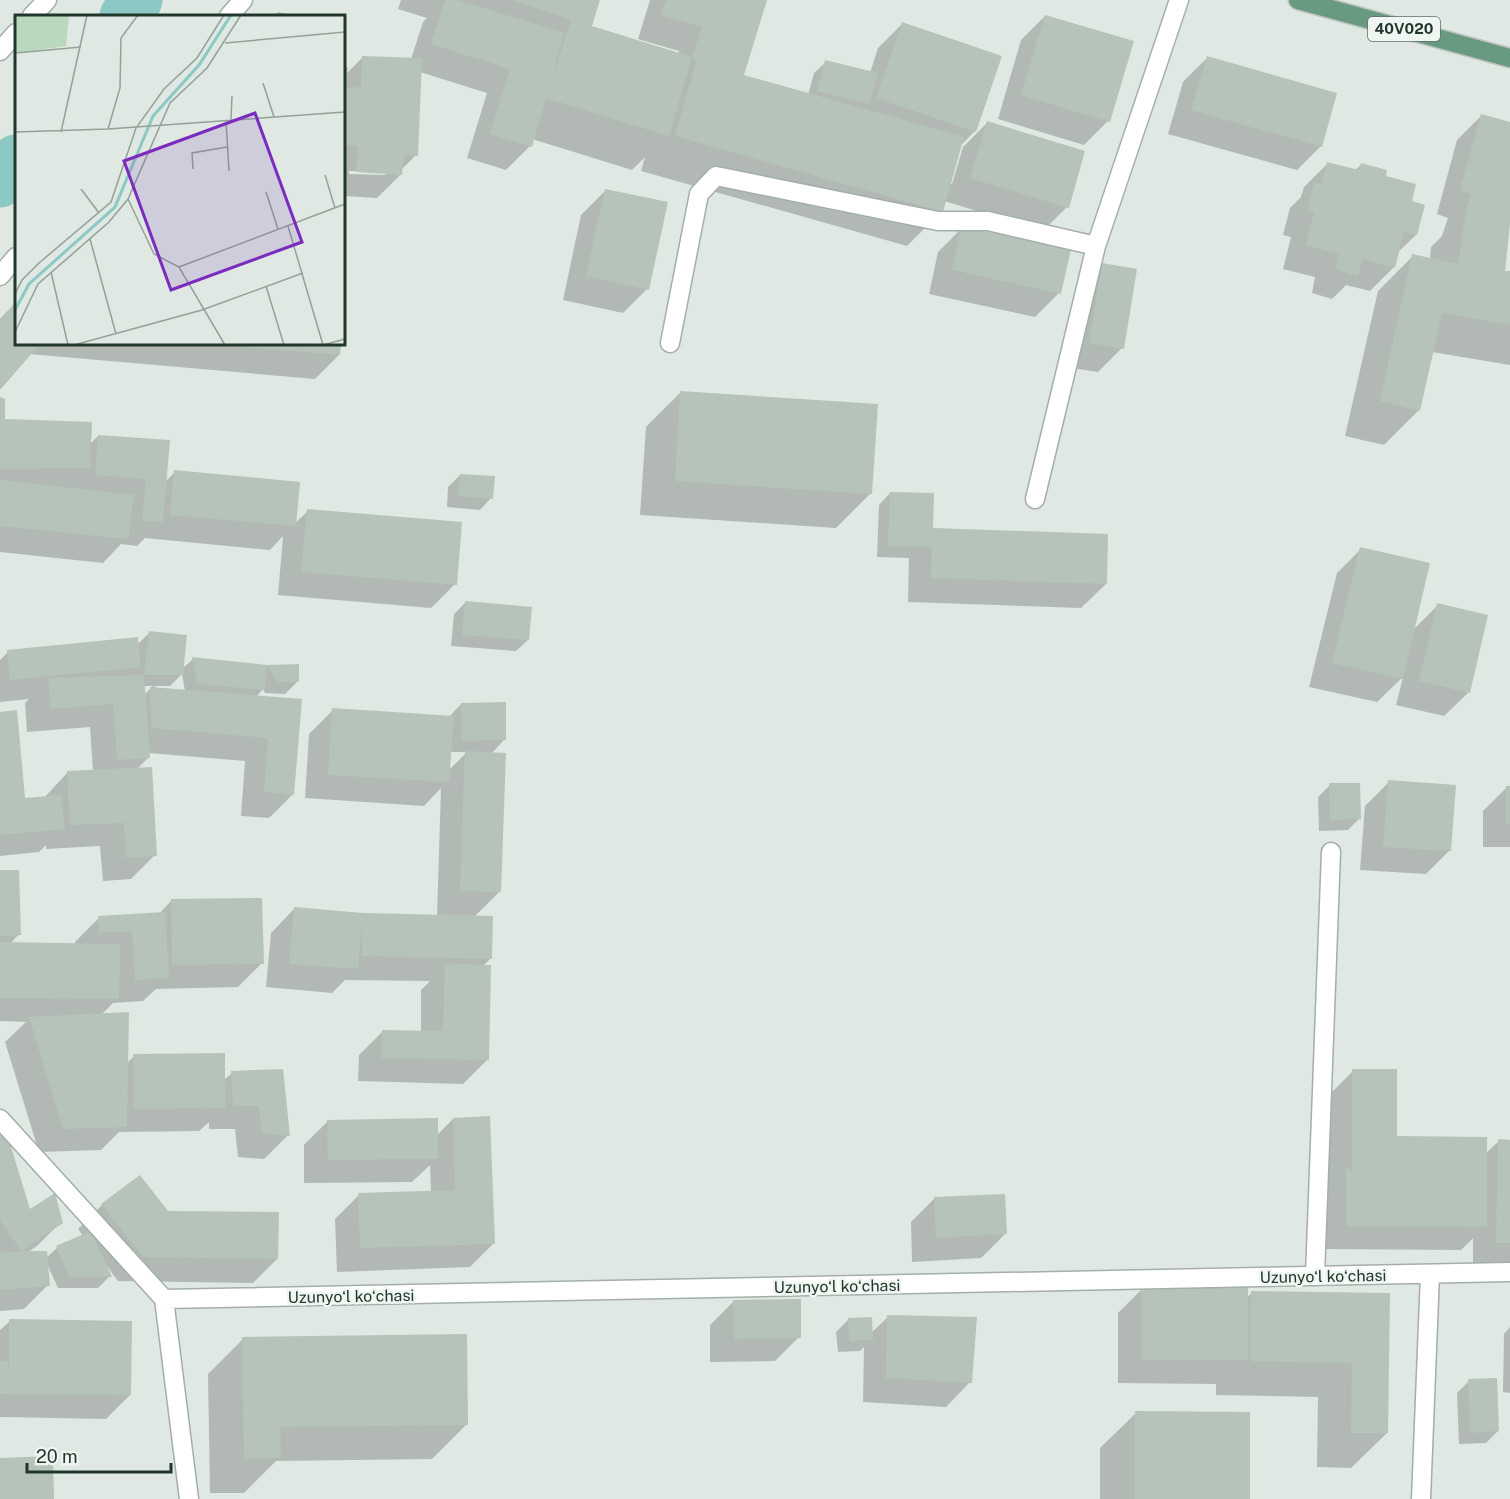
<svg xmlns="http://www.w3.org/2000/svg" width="1510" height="1499" font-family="'Public Sans',sans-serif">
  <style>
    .shadow { fill: #0003; fill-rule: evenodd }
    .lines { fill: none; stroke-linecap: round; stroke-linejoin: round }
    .canal { stroke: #8cc9c5; stroke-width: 51 }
    .building { fill: #b5c3ba }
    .lane-casing { stroke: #a3afa8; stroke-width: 21 }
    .street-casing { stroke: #a3afa8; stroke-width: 21 }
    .primary-casing { stroke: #bdc3c0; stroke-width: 21 }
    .lane { stroke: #fff; stroke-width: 18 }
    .street { stroke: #fff; stroke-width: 18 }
    .primary { stroke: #689a82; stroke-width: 18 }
    .labels { text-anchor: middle; stroke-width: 5; stroke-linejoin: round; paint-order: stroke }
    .shield { fill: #eff6f1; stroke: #607067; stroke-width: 1.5 }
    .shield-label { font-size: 15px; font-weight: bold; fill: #22372c }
    .street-label { font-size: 16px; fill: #22372c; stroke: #eff6f1 }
    .inset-river { fill: none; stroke: #8cc9c5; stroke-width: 3 }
    .inset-road { fill: none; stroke: #93a199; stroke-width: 1.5 }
    .view { fill: #7b2cbf; fill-opacity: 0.15; stroke: #7b2cbf; stroke-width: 3 }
    .inset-edge { fill: none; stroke: #22372c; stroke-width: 3 }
  </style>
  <rect width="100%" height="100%" fill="#dfe8e2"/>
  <path class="shadow" d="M401,0H599L590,27L678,55L679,51L638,39L650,0H766L741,76L808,95L814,73L826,62L870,73L878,48L902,24L975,131L960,146L949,184H952L963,147L987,123L1067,207L1043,231L944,201L942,211L907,246L641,171L645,157L632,170L532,139L530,146L506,170L467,158L487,93L420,72L416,155L401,170V174L377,198L344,196V69H347L346,74L363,57L411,59L423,22L427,18L398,9ZM349,171L388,172L385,175L349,174Z
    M278,12L294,16H274Z
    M1045,16L1108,121L1084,145L998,119L1021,40Z
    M1207,58L1321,146L1297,170L1168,134L1183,82Z
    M1481,116L1510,124V218L1503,272L1510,273V365L1432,352L1419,410L1384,445L1345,436L1378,291L1413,256L1430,259L1431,247L1442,236L1448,218L1437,214L1457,140Z
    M1328,163L1355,170L1361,165L1384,177L1410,202L1416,235L1397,253L1394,267L1370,291L1346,285L1332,299L1312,293L1315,277L1283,269L1291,237L1283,235L1290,208L1301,197L1304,187Z
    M605,191L647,289L623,313L563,300L581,215Z
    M962,228L1059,293L1035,317L929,294L938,252Z
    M1102,264L1122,348L1098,372L1066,367L1078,288Z
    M16,302V344H340L339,355L315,379L29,354L0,387V319Z
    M681,392L871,493L836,528L640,515L646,427Z
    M0,399L3,420L89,445L98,436L165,482L175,472L294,524L308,511L455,584L431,608L278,595L283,536L270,550L145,538L137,546L121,544L103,563L0,552Z
    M460,475L491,498L480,510L447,507L448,487Z
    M890,493L931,531L1106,584L1081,608L908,602L909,558L877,557L879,505Z
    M1361,549L1413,630L1438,605L1469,692L1444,716L1396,705L1403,677L1377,702L1309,687L1337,573Z
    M466,602L528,640L516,651L451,646L454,614Z
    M149,633L182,669L193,659L268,666H297V682L285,694L265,693L263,689L256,697L293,794L269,818L241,816L245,761L148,753L149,757L137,769L155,855L131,879L103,881L100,846L46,849V845L39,852L0,856V713L24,800L44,798L68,772L93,771L90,727L27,732L25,703L29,699L0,702V660L8,652L137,645ZM182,674L185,691L155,689V686H170ZM143,686H153L144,695Z
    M461,704L505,739L491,754L500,891L474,917L491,958L483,966L487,1060L463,1084L358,1081L359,1055L383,1031L421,1032V990L430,981L345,980L332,993L266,987L271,933L295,908L363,915L437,916L441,788L424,806L305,798L309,734L333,710L449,717ZM450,752H467L449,770Z
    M1389,782L1450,850L1426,874L1360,870L1365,806Z
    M1330,785L1360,818L1348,830L1319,831L1318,797Z
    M1507,787H1510V847H1483V811Z
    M0,872L19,934L10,944L75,945V942L99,918L159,914L171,901L262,963L238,987L156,989L143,1001L113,1003L101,1015L127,1063L134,1056L223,1081L232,1073L288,1135L264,1159L238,1157L235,1129H209V1122L199,1131L119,1132L101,1150L39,1152L5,1042L26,1022L0,1021Z
    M1353,1071L1395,1138L1485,1154L1499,1141H1510V1267H1473V1238L1461,1250L1323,1249L1322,1192L1328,1186L1329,1095Z
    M453,1119L494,1243L470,1267L337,1272L335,1219L359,1195L431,1192L430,1165L412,1182L304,1183V1145L328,1121L436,1136Z
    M0,1127L29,1211L61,1222L37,1246L28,1252L46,1258L57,1248L83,1236L78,1229L102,1205L139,1177L167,1212L277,1259L253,1283L118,1281L106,1265L110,1276L98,1288H58L47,1264L48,1285L24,1309L0,1311Z
    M935,1198L1005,1234L981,1258L912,1262L911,1222Z
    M1142,1289L1246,1298L1252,1293L1389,1295L1387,1433L1351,1468L1317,1467L1318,1397L1216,1395V1384L1118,1383V1313Z
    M734,1301L799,1337L775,1361L710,1362V1325Z
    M888,1317L970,1382L946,1407L863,1402L864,1347L860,1351L838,1352L836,1332L848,1320L871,1333Z
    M10,1321L130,1395L106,1419L0,1417V1330Z
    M1510,1327V1393L1503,1392L1504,1334Z
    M243,1339L467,1424L432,1459L276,1461L244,1493H210L208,1374Z
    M1469,1381L1498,1431L1486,1443L1459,1444L1457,1393Z
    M1136,1413L1248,1499H1100V1448Z"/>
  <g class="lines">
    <path class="canal" d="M125,16L137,0
      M0,182L16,160"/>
  </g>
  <path class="building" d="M445,0H457L564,33L550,84L571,20L512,0H600L592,26L692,57L669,136L546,98L532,147L490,134L510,69L431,44Z
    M666,0H767L744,75L964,137L943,212L675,136L696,62L692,57L702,27L661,15Z
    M1045,15L1134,41L1110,122L1021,95Z
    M902,22L1002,56L976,132L876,98Z
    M362,56L422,58L418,156L404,155L402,175L356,172L358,145H344V67H348L345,88L361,87Z
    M1207,56L1337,93L1322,147L1191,110Z
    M825,60L878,73L870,104L817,91Z
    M1481,114L1510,122V224L1505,271H1510V325L1442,313L1420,411L1380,401L1412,254L1458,264L1466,210L1471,194L1460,190Z
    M987,121L1085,151L1069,208L970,178Z
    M1327,162L1359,170L1361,163L1387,170L1386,176L1416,184L1412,201L1425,205L1417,235L1404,232L1395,268L1362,259L1358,276L1335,269L1339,254L1306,245L1314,213L1307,211L1314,182L1321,184Z
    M605,189L668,202L649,290L586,276Z
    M961,226L1071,249L1061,294L952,270Z
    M1102,263L1137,269L1124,349L1089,343Z
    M16,302V344H40L0,390V322Z
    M222,344H341L340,355L222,345Z
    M680,391L878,404L872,494L675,481Z
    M0,397L5,399V419L92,422L90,468L0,469Z
    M98,435L170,440L163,522L142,521L146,479L95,475Z
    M174,470L300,482L296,526L170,515Z
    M460,474L495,476L493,499L458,496Z
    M0,480L134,495L128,539L0,526Z
    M890,492L934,493L933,528L1108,534L1107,584L931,578L932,547L888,546Z
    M307,509L462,522L457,585L301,572Z
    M1360,547L1430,563L1403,679L1332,663Z
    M465,601L532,607L529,640L462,635Z
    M1437,603L1488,615L1470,693L1419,681Z
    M149,631L187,635L183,675H144Z
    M138,637L141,667L10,680L7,650Z
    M192,657L267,665L299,664V682H277L267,665L265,690L197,684Z
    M144,675L150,758L117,760L113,704L51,709L48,678Z
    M150,687L302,699L294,795L264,792L268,738L152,728Z
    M506,702V740L461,741V703Z
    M332,708L454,716L449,782L328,775Z
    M17,710L25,798L61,795L65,829L0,835V712Z
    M465,751L506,753L501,892L460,891Z
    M152,767L157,856L126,858L124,823L70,825L67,771Z
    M1388,780L1456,785L1451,851L1383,847Z
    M1329,783H1360L1361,819L1330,820Z
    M1506,786H1510V824H1506Z
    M0,870H19L21,935L0,936Z
    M262,898L264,964L172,965L171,899Z
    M294,907L363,913L493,916L492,959L362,956V920L358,969L289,964Z
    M165,912L169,978L135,980L132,931L99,933L98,916Z
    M0,942L120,944L119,999L0,998Z
    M445,964L491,965L489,1060L382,1058V1030L443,1031Z
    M129,1012L127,1127L63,1129L29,1017Z
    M225,1053V1108L134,1109L133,1054Z
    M283,1069L290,1136L262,1133L259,1106H233L231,1071Z
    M1352,1069H1397V1136L1487,1137V1227L1346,1226V1166L1352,1171Z
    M490,1116L495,1244L360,1248L358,1193L455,1190L453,1118Z
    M438,1118V1159L328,1160L327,1120Z
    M4,1124L30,1209L55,1193L63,1223L21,1251H47L50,1286L0,1290V1253L21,1251L0,1220V1126Z
    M1498,1139L1510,1140V1243H1496Z
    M140,1175L168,1211L279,1212L278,1259L143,1257L101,1204Z
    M1005,1194L1007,1234L936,1238L934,1197Z
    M91,1231L112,1277H69L56,1246Z
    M1141,1287H1248V1360H1141Z
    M1251,1291L1390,1293L1388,1433H1351L1352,1363L1251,1361Z
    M801,1299V1338L734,1339L733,1300Z
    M887,1315L977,1317L972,1383L886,1378Z
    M872,1317L873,1340L849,1341L848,1318Z
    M9,1319L132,1321L131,1395L0,1394V1361H8L9,1375Z
    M467,1334L468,1425L280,1427L281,1458L244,1459L242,1337Z
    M1497,1378L1499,1431L1470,1433L1468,1379Z
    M1135,1411L1250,1412V1499H1135Z
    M53,1456L54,1499H0V1458Z"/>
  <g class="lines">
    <defs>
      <path id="lane" d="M670,343L699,194L716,176L938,221H988L1096,246
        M1035,499L1096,246L1179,0
        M1315,1276L1331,852"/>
      <path id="street" d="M32,16L47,0
        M229,16L243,0
        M0,51L16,33
        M0,276L16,257
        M0,1119L164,1299L189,1499
        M164,1299L1510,1272
        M1421,1499L1430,1274"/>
      <path id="primary" d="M1298,0L1510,58"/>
    </defs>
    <use href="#lane" class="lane-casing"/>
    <use href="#street" class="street-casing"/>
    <use href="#primary" class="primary-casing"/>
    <use href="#lane" class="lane"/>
    <use href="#street" class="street"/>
    <use href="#primary" class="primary"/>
  </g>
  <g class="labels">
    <rect class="shield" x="1368" y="17" width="72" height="24" rx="4.5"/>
    <g class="shield-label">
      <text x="1404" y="34">40V020</text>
    </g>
    <g class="street-label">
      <text transform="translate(1323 1276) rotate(-1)" y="6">Uzunyoʻl koʻchasi</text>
      <text transform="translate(837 1286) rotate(-1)" y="6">Uzunyoʻl koʻchasi</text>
      <text transform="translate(351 1296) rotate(-1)" y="6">Uzunyoʻl koʻchasi</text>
    </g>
  </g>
  <g transform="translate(15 15)">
    <rect width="330" height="330" fill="#dfe8e2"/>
    <path d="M0,0H54L51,31L0,38Z" fill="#bad8bb"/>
    <path class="inset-river" d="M0,295L14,269L100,192L138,101L184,50L216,0"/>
    <path class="inset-road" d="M210,28L330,17M0,38L66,32M248,68L259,102M216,105L217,81M211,106L214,156M93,114L105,73L106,23L123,0M0,117L93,114L330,97M46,117L72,0M178,154L177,138L212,132M310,160L320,193M66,174L84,198M251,177L263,214M113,184L139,239L164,252L210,330M273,211L308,330L330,324M75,224L101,319M164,252L330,189M36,257L53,330M251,271L269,330M0,279L7,265L24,248L96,187L121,113L149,74L182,43L209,0M0,317L23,269L94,207L113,184L155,88L192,53L226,0M59,330L187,295L288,258"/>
    <path class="view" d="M240,98L287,227L156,275L109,146Z"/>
    <rect width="330" height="330" class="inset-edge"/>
  </g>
  <path d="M27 1463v9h144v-9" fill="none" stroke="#22372c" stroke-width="3"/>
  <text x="36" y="1463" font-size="18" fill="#22372c" stroke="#eff6f1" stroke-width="4.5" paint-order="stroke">20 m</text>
</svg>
